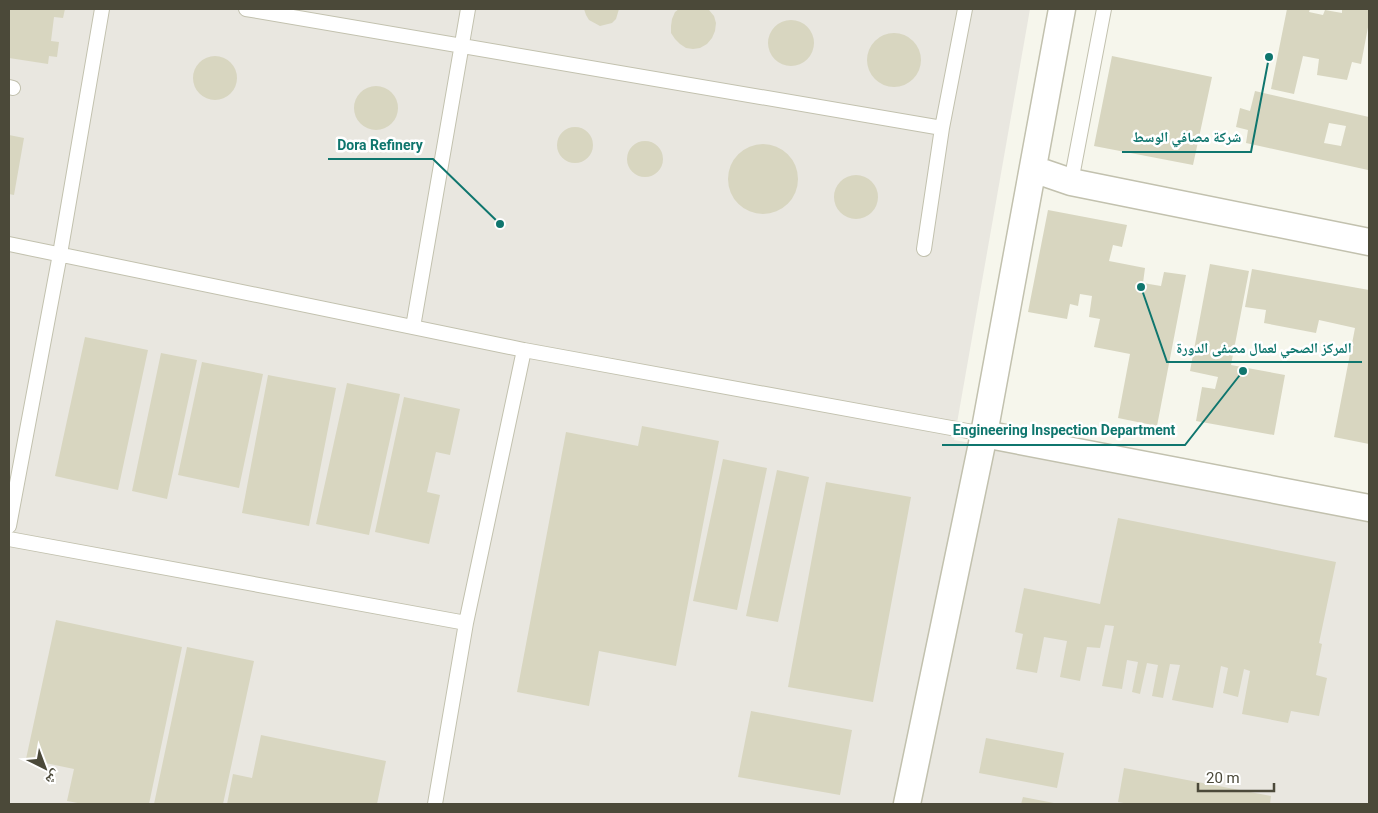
<svg xmlns="http://www.w3.org/2000/svg" width="1378" height="813" font-family="Roboto,'Noto Naskh Arabic',sans-serif">
  <style>
    .industrial { fill: #e9e7e0 }
    .building { fill: #d8d6c0; fill-rule: evenodd }
    .lines { fill: none; stroke-linecap: round; stroke-linejoin: round }
    .service-casing { stroke: #c2c1ae; stroke-width: 16 }
    .minor-casing { stroke: #c2c1ae; stroke-width: 29 }
    .service { stroke: #fff; stroke-width: 14 }
    .minor { stroke: #fff; stroke-width: 26 }
    .leader { fill: none; stroke: #0f766e; stroke-width: 2 }
    .callout-dot { fill: #0f766e; stroke: #fff; stroke-width: 2 }
    .callout-label { font-size: 14px; text-anchor: middle; font-weight: bold; fill: #0f766e; stroke: #fff; stroke-width: 5; stroke-linejoin: round; paint-order: stroke }
  </style>
  <rect width="100%" height="100%" fill="#f6f6ec"/>
  <path class="industrial" d="M9,9H1030L954,440L1369,510V804H9Z"/>
  <path class="building" d="M9,9H65L63,18L54,17L51,41L59,42L57,57L49,56L48,64L9,58Z
    M584,9H619L616,19L612,23L600,26L589,20L586,15Z
    M679,9L709,10L714,16L716,23L715,31L712,38L707,44L700,48L693,49L686,48L680,44L675,39L671,33V26L672,19L675,12Z
    M1287,9H1310L1309,12L1323,15L1325,10L1342,13V9H1369V22L1361,64L1352,62L1347,80L1317,75L1319,59L1303,56L1294,94L1271,89Z
    M768 43a23 23 0 1 1 46 0a23 23 0 1 1-46 0Z
    M867 60a27 27 0 1 1 54 0a27 27 0 1 1-54 0Z
    M193 78a22 22 0 1 1 44 0a22 22 0 1 1-44 0Z
    M1112,56L1212,77L1193,165L1094,146Z
    M354 108a22 22 0 1 1 44 0a22 22 0 1 1-44 0Z
    M1255,91L1369,117V165L1368,170L1246,143L1248,130L1236,127L1240,108L1250,111ZM1329,123L1346,126L1341,146L1324,143Z
    M557 145a18 18 0 1 1 36 0a18 18 0 1 1-36 0Z
    M9,135L24,138L14,195L9,194Z
    M627 159a18 18 0 1 1 36 0a18 18 0 1 1-36 0Z
    M728 179a35 35 0 1 1 70 0a35 35 0 1 1-70 0Z
    M834 197a22 22 0 1 1 44 0a22 22 0 1 1-44 0Z
    M1048,210L1127,225L1122,247L1113,245L1109,261L1145,268L1143,283L1161,286L1164,272L1186,275L1157,426L1118,418L1130,354L1094,347L1100,319L1089,317L1092,296L1080,294L1078,306L1070,304L1067,319L1028,312Z
    M1210,264L1249,271L1231,365L1285,375L1274,435L1196,421L1202,387L1215,389L1218,377L1190,371Z
    M1252,269L1369,290V444L1334,437L1355,328L1319,320L1316,333L1264,323L1266,310L1245,307Z
    M85,337L148,350L118,490L55,476Z
    M161,353L197,360L167,499L132,491Z
    M202,362L263,374L239,488L178,475Z
    M268,375L336,388L309,526L242,513Z
    M347,383L400,394L369,535L316,524Z
    M404,397L460,409L450,455L436,452L427,492L440,495L429,544L375,532Z
    M642,426L719,441L676,666L599,651L589,706L517,692L566,432L638,446Z
    M723,459L767,468L737,610L693,601Z
    M777,470L809,477L778,622L746,616Z
    M826,482L911,497L873,702L788,687Z
    M1118,518L1336,562L1319,643L1322,644L1316,675L1327,678L1319,716L1291,711L1288,723L1242,714L1250,671L1244,669L1238,697L1223,693L1228,668L1221,666L1213,708L1172,700L1180,665L1170,664L1163,698L1152,696L1158,665L1147,663L1140,694L1132,692L1138,662L1127,660L1122,689L1102,686L1114,626L1105,625L1100,648L1087,647L1080,681L1060,677L1067,641L1044,637L1037,673L1016,669L1023,634L1015,632L1024,588L1100,604Z
    M56,620L182,647L149,804H83L67,801L74,769L26,759Z
    M187,647L254,661L223,804H154Z
    M751,711L852,730L840,795L738,777Z
    M261,735L386,761L377,804H227L233,774L252,778Z
    M986,738L1064,753L1057,788L979,773Z
    M1124,768L1271,796L1270,804H1129L1118,802Z
    M1023,797L1054,803L1053,804H1021Z"/>
  <g class="lines">
    <defs>
      <path id="service" d="M246,9L942,128
        M9,87L13,88
        M1071,182L1104,9
        M9,244L524,350L984,434
        M924,249L942,128L965,9
        M413,327L468,9
        M9,526L60,254L102,9
        M9,539L466,623
        M435,804L466,623L524,350"/>
      <path id="minor" d="M1033,169L1071,182L1369,242
        M984,434L1369,508
        M907,804L984,434L1062,9"/>
    </defs>
    <use href="#service" class="service-casing"/>
    <use href="#minor" class="minor-casing"/>
    <use href="#service" class="service"/>
    <use href="#minor" class="minor"/>
  </g>
  <path class="leader" d="M1269 57L1251 152H1122M500 224L433 159H328M1141 287L1167 362H1362M1243 371L1185 445H942"/>
  <g class="callout-dot">
    <circle cx="1269" cy="57" r="5"/>
    <circle cx="500" cy="224" r="5"/>
    <circle cx="1141" cy="287" r="5"/>
    <circle cx="1243" cy="371" r="5"/>
  </g>
  <g class="callout-label">
    <text x="1187" y="142">شركة مصافي الوسط</text>
    <text x="380" y="150">Dora Refinery</text>
    <text x="1264" y="353">المركز الصحي لعمال مصفى الدورة</text>
    <text x="1064" y="435">Engineering Inspection Department</text>
  </g>
  <rect width="1378" height="813" fill="none" stroke="#4b4939" stroke-width="20"/>
  <g transform="translate(45 768) rotate(138)" stroke="#ffffff" stroke-width="4" paint-order="stroke">
  <path d="M0-4L9 19L0 12L-9 19Z" fill="#4b4939"/>
  <text y="-8" font-size="14" font-weight="bold" text-anchor="middle" fill="#4b4939">ش</text>
  </g>
  <path d="M1198 783v8h76v-8" fill="none" stroke="#4b4939" stroke-width="2.5"/>
  <text x="1206" y="783" font-size="15" fill="#4b4939" stroke="#ffffff" stroke-width="4" paint-order="stroke">20 m</text>
</svg>
